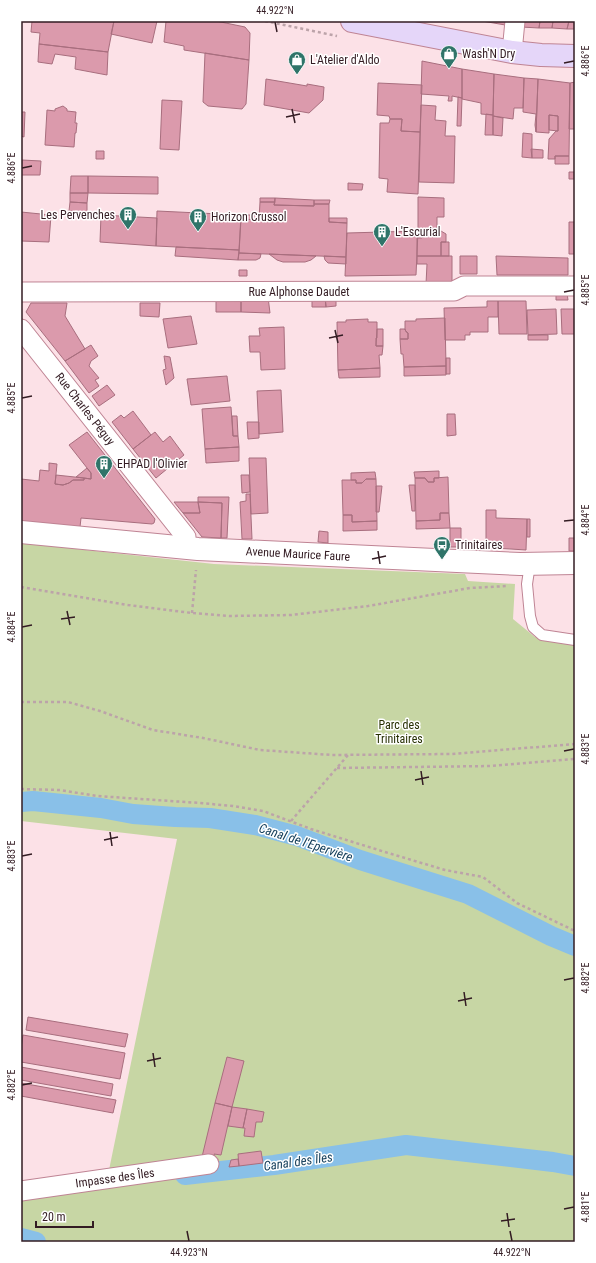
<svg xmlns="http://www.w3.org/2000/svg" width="596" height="1263" font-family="'Roboto Condensed',sans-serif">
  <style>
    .green { fill: #c7d6a4 }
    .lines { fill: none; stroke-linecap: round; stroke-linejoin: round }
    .canal { stroke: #89c0e8; stroke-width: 20 }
    .building { fill: #db9aac; stroke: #a86e7e }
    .service-casing { stroke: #bf8494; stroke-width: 12 }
    .minor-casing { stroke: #bf8494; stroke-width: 21 }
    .tertiary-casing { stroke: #bf8494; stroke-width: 24 }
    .secondary-casing { stroke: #bf8494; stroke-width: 24 }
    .path { stroke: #bca3a9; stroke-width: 2.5; stroke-dasharray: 3 3; stroke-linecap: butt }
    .service { stroke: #fff; stroke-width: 10 }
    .minor { stroke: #fff; stroke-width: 19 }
    .tertiary { stroke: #fff; stroke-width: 22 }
    .secondary { stroke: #e5d6f9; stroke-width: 22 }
    .ticks { fill: none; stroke: #331c23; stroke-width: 1.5 }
    .labels { text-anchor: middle; stroke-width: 3; stroke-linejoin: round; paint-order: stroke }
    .poi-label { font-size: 12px; fill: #331c23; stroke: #fff; text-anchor: start }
    .street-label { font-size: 12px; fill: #331c23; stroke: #fff }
    .park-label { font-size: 12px; fill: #273003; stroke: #fff }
    .water-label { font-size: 13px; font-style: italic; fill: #16405c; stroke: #fff }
    .neatline { fill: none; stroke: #331c23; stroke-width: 1.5 }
    .ticks-label { font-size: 10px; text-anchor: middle; fill: #331c23 }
  </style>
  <rect width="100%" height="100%" fill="#fce1e7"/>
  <path class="green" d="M21,543L214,564L465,574L468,581L515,584L513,619L535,637L575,645V1242H21V1193L109,1170L177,839L21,821Z"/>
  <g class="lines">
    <path class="canal" d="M21,802L33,801L101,808L133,814L175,817L210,818L255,825L297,836L360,860L468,894L551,936L575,946
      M185,1175L274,1165L406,1145L553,1162L575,1166
      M21,1238L36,1242"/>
  </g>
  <path class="building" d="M32,21H114L108,52L39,44L40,33L31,32Z
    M114,21H157L152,43L111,34Z
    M166,21H216L245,27L250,33L249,60L184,50V46L164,42Z
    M482,21H512L511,26Z
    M521,21H540L539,28L521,27Z
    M540,21H553L552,28H539Z
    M553,21H569L567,29L552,28Z
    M569,21H575V29H567Z
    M39,44L108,52L107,75L75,69L76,57L55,54L52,64L38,62Z
    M205,53L249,60L246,104L242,109L208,106L203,102Z
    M422,61L462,69V98L452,96V101H448L449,96L421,94Z
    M462,69L494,74L493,115L481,114V103L462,99Z
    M494,74L524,78L523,108H514L513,119L493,116Z
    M524,78L538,79L536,132L535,125L536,114L523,112Z
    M266,79L307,86V84L324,87L323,100L309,113L264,105Z
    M538,79L570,83L569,156H555V159H548L549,139L556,131H558V116L549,115V133L536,132Z
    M575,82V129H569L570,83Z
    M378,83L422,85L420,132L401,131L402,119H390L389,116L377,115Z
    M458,97L462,98L461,126H457Z
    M162,100L182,101L179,150L160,149Z
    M421,105L436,106L435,120L446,121L445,136H455L454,183L419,182Z
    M63,106L67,109V111L76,112L75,123H77L76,133H75L74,147L45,145L47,110L55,111V109Z
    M21,112H25L24,137L21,136Z
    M486,114L493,115V135H485Z
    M549,115L558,116V131L549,130Z
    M493,116L503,118L502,136L493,135Z
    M390,119H402L401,131L420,132L418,194L387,192L388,179L379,178L380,123H389Z
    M523,133L532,134V158L522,157Z
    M531,149L543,150V158H532Z
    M96,151H104V159H96Z
    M555,156H569V164H555Z
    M22,160L41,161L40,175H21Z
    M569,172H575V179H569Z
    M71,176H88V193H70Z
    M88,176L158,177V194L88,193Z
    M348,183L363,184L362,190H348Z
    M70,193H88L87,203L70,202Z
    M418,197L444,198V217H437V231H441L446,234V242H441V256H417V238H422V231H418Z
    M260,198H275V202H260Z
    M275,198L314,200V206L274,205Z
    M314,200H330L329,204H314Z
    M70,202L87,203V212L69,211Z
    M260,202H275L274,205L314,206V204H329V222L347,223L346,257L239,253L241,219L259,220Z
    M157,211L241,215L239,250L156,246Z
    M21,212L51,215L49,242L21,241Z
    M101,215L157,218L156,246L100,242Z
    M241,215H259V220L241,219Z
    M329,218H347V223L329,222Z
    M569,222H575V254H569Z
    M418,231L416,275L345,276L347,233Z
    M441,242H449V256H441Z
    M176,247L239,250L238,260L175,256Z
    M239,253L261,254L260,258L256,260H238Z
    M269,254L316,256L311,260L305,262H283L277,260Z
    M324,256L346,257V264L328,263L325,260Z
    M417,256H452V284H426L427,264H417Z
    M460,256H477V274H460Z
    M496,256L568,258V275H497Z
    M239,270H247V276H239Z
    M556,293H567L568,300H556Z
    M312,296H325L326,307H312Z
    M325,296H336V306L326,307Z
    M216,297L241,298V312H216Z
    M268,297L270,313L241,312V298Z
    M487,301H498V317H488V332H470V335H465V340H445L444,308L487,307Z
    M498,301H526L527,334H499Z
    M31,303H67L65,316L85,349L65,361L26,312Z
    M140,303H160L159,317L140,316Z
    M556,309L557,334L528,335L527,310Z
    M561,309H575V334H562Z
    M191,316L197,344L168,348L163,319Z
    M445,318L446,366L404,367L403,354H401L400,339H408V333L405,330V321H416V319Z
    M368,319V322H377V338H376V346H383L382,355H379L380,368L338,370L337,322H346V320Z
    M284,327L285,369L261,370L260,352H250L249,336H260L259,328Z
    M377,329H383V346H376Z
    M400,329H405L406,332L408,333V339H400Z
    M528,335H548V340H528Z
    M91,345L98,356L91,361L89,366L99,378L95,380L99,386L89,393L65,361Z
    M164,356L170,357L174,378L166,385L163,370L166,369Z
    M446,358H450V374H446Z
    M446,366V375L404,376V367Z
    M380,368V377L339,378L338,370Z
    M227,376L230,401L191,405L187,379Z
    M107,385L115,395L99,406L92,396Z
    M281,390L283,432L259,434L257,391Z
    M231,407L233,436H238L239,447L205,449L202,409Z
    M133,411L151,435L133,449L112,422L121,415L124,418Z
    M447,414H455L456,435L447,436Z
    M232,416H237L238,436H233Z
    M247,422H259V438L248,439Z
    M87,432L155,519L154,523L152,524L81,518L80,527L21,521V479L39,481L40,470L49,471V463L57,464L55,484L63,485L69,483L73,480H84V478L91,479V473L69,445Z
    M155,432L163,442L170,436L184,455L156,478L133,449Z
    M239,447V461L206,463L205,449Z
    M249,458H266L268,513L251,514Z
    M87,468L91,473V479L76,477Z
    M439,471V478H434V482H428L425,478H415L414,472Z
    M375,472L376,479H366L362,483H356V480H351V473Z
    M56,475L84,478V480H73L69,483L63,485L55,484Z
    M241,475H249L250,492L242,493Z
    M448,477L449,513H440V520L416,521L415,478H425L428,482H434V478Z
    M366,479H376L377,521L352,522V515H343L342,480H356V483H362Z
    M409,485H415V511H412Z
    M376,486H382L379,512H376Z
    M246,494H250L252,539H242L240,502L246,501Z
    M198,497H229L227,538H221L222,503L198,502Z
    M174,502H198L200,513H183Z
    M198,502L222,503L221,538L202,537L183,513H200Z
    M486,510H496V518L527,519L526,550L495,548V543H486Z
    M440,513H449L450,528L416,529V521L440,520Z
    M343,515H352V522L377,521V530L343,531Z
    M527,519H530V537H527Z
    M450,528H461V547H450Z
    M319,531L328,532V543L318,542Z
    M569,538H575V551H569Z
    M486,543H495V548H486Z
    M28,1017L128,1034L125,1047L26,1030Z
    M23,1035L125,1053L120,1079L21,1062V1048Z
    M227,1057L244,1061L232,1107L215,1103Z
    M21,1067L113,1084L111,1096L21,1080Z
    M21,1083L116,1100L113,1113L21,1096Z
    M215,1103L232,1107L221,1155L214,1154L215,1157L213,1159L201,1161Z
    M232,1107L247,1109L243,1128L228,1126Z
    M247,1109L264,1112L262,1122H256L254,1137L244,1136L245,1128H243Z
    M261,1151L263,1163L239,1166L238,1154Z
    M238,1159L239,1166L229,1167L231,1160Z"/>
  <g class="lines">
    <defs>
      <path id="service" d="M530,564L527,584L530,616L533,627L542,635L575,640"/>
      <path id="minor" d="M512,52L515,21
        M21,292L454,291L464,286H575
        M21,329L186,537V548
        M21,1191L209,1164"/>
      <path id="tertiary" d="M21,532L198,549L520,564L575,563"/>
      <path id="secondary" d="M352,21L512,52L541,55L575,56"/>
    </defs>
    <use href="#service" class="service-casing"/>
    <use href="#minor" class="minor-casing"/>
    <use href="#tertiary" class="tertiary-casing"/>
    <use href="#secondary" class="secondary-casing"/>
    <path class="path" d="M265,21L337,36
      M21,587L128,605L192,613L230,616L291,615L368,606L470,588L508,586
      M192,613L196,570
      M21,702H68L100,711L153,730L203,738L260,750L332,755L451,754L575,744
      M337,768L491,766L575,759
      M21,789L60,790L97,796L200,803L233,806L263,811L311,829L385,852L445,870L483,877L517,903L575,931
      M291,821L348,755"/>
    <use href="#service" class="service"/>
    <use href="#minor" class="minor"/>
    <use href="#tertiary" class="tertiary"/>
    <use href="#secondary" class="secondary"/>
  </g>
  <path class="ticks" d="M275,22L277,32M564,63L574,61M292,109L295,123M286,117L300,114M22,168L32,166M564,292L574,290M335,330L338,343M329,338L343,335M22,398L32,396M564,521L574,520M378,551L380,564M372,559L386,556M67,611L70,625M61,619L75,617M22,627L32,625M564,751L574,749M421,771L423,785M415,780L429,777M110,832L112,846M104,840L118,837M22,856L32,854M564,980L574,978M464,992L466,1006M458,1001L472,998M153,1053L155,1067M147,1061L161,1058M22,1085L32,1083M564,1209L574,1207M507,1213L509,1227M501,1221L515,1219M187,1231L189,1241M510,1231L512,1241"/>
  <defs>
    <symbol id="shop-pin" viewBox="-11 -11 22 30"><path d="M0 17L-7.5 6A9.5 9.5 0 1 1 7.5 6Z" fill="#2f7469" stroke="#fff"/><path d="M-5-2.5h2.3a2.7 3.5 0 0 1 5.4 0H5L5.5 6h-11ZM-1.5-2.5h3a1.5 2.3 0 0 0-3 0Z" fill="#fff"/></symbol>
    <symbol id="building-pin" viewBox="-11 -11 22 30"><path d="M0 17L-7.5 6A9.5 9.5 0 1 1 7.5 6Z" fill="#2f7469" stroke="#fff"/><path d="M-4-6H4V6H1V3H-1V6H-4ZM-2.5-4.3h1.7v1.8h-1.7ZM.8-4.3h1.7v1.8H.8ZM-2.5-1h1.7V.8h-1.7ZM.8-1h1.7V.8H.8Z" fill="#fff"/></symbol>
    <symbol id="bus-pin" viewBox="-11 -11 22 30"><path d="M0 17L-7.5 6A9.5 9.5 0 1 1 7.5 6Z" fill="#2f7469" stroke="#fff"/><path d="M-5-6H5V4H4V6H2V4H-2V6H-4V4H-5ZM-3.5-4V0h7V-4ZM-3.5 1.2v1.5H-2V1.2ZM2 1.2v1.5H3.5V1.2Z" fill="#fff"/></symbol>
  </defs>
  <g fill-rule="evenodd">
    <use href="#shop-pin" x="439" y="44" width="20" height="27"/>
    <use href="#shop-pin" x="287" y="50" width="20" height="27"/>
    <use href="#building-pin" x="118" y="205" width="20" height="27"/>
    <use href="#building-pin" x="188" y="207" width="20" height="27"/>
    <use href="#building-pin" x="372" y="222" width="20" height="27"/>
    <use href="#building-pin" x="94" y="454" width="20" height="27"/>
    <use href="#bus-pin" x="432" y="535" width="20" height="27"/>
  </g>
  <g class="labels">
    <g class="poi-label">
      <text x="462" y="58">Wash'N Dry</text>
      <text x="310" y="64">L'Atelier d'Aldo</text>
      <text x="115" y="219" text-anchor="end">Les Pervenches</text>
      <text x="211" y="221">Horizon Crussol</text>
      <text x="395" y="236">L'Escurial</text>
      <text x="117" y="468">EHPAD l'Olivier</text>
      <text x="455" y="549">Trinitaires</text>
    </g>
    <g class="street-label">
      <text x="299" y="296">Rue Alphonse Daudet</text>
      <text transform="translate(85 409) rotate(52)" y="4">Rue Charles Péguy</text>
      <text transform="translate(298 554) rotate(3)" y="4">Avenue Maurice Faure</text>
      <text transform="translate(115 1178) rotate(-8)" y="4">Impasse des Îles</text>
    </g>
    <g class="park-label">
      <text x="399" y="729">Parc des<tspan x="399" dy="14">Trinitaires</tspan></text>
    </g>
    <g class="water-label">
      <text transform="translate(306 842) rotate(18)" y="5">Canal de l'Epervière</text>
      <text transform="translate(298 1161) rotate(-8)" y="5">Canal des Îles</text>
    </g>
  </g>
  <rect width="596" height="1263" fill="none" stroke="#ffffff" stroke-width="44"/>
  <path d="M36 1221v6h57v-6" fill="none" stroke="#331c23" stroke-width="2"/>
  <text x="42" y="1221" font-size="12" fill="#331c23" stroke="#ffffff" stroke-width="3" paint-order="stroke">20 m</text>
  <rect x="22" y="22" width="552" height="1219" class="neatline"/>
  <g class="ticks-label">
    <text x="275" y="14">44.922°N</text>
    <text transform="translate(585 61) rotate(-90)" y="4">4.886°E</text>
    <text transform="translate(11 168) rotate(-90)" y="4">4.886°E</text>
    <text transform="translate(585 290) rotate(-90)" y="4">4.885°E</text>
    <text transform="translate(11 398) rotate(-90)" y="4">4.885°E</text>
    <text transform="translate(585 520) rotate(-90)" y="4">4.884°E</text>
    <text transform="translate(11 627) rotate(-90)" y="4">4.884°E</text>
    <text transform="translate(585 749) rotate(-90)" y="4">4.883°E</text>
    <text transform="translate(11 856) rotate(-90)" y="4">4.883°E</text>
    <text transform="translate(585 978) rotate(-90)" y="4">4.882°E</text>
    <text transform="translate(11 1085) rotate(-90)" y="4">4.882°E</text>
    <text transform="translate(585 1207) rotate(-90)" y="4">4.881°E</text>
    <text x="189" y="1256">44.923°N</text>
    <text x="512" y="1256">44.922°N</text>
  </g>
</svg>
